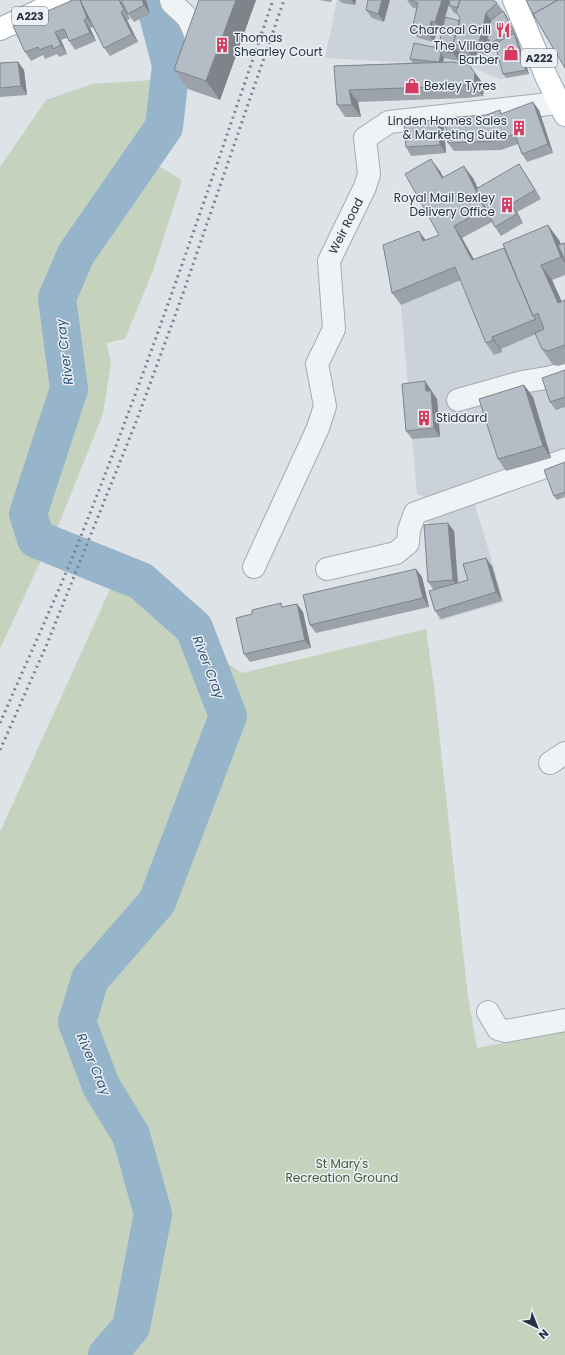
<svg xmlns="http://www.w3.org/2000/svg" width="565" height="1355" font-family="Poppins,sans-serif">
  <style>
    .built { fill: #cbd2da }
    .green { fill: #c5d2be }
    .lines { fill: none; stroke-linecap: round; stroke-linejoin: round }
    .river { stroke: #96b4ca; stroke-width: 38 }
    .minor-casing { stroke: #a3aab2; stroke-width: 24 }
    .major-casing { stroke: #9ca8b4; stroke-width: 24 }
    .minor { stroke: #f0f3f6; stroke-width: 22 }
    .major { stroke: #fff; stroke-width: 22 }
    .rail { stroke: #768392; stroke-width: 3; stroke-dasharray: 2 4; stroke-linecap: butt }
    .wall { fill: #9ba2a9 }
    .shaded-wall { fill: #7e848a }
    .building { fill: #b4bcc5; stroke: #7e848a }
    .labels { text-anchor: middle; stroke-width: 3; stroke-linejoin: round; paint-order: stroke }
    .shield { fill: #edf1f6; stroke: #626b77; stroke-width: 1 }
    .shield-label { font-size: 11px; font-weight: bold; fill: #263240 }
    .poi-label { font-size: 12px; fill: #263240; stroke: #edf1f6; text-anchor: end }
    .street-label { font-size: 12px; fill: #263240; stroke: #edf1f6 }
    .park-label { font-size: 12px; fill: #3e5c33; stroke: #edf1f6 }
    .water-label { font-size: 13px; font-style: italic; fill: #2e5476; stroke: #edf1f6 }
  </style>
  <rect width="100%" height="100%" fill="#dee3e8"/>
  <path class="built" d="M337,0H481L506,15L517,38L529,74L500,79L477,69L413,63L325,58Z
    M391,257L464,279L565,275L552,280L565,309V454L425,497L417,494L401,305Z
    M474,501L504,602L439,621L433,600L428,513Z"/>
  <path class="green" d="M152,80L156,82V119L139,146L155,164L182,180L154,268L125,339L106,343L111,362L103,414L53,539L43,556L0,649V167L46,100L92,84Z
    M112,585L242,673L426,629L434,687L468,997L477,1048L565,1031V1355H0V832Z"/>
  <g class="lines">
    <path class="river" d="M107,1355L131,1327L153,1214L131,1135L101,1086L77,1022L90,979L157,902L228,716L194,628L141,581L36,539L28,514L69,389L57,298L76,254L164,127L171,65L154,0"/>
    <defs>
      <path id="minor" d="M171,0L172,3L188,18L195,33L197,52
        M458,400L522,382L552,377L565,372
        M254,567L318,428L325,406L317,364L334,329L329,261L365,187L369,174L365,138L389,122L558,103
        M327,569L396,553L408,543L409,530L415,513L565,460
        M550,763L565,753
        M488,1012L498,1029L506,1031L565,1020"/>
      <path id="major" d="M514,0L547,78L565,115
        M0,29L37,12L59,0"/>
    </defs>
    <use href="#minor" class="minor-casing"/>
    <use href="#major" class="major-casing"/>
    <use href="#minor" class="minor"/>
    <use href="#major" class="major"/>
    <path class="rail" d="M0,723C26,663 54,603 79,541C150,363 211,182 273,0
      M0,750L47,644L136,422L180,302L284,0"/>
  </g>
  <path class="wall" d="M80,0H120L130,19L127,20L138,42L110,56L104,48L93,27L90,28L96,41L75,50L67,38L61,40L67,54L59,57L57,54L45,59L43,55L31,61L25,52Z
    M146,0L150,14L134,22L128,14Z
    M199,0H256L220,100L188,89L174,70Z
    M319,0H332L331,2Z
    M339,0H356L355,5L342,3Z
    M368,0L384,22L372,18L366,10Z
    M407,0H493L497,3L506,15L516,35H515L517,38L529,74L506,78L503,74L496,46L495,47L490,42L487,55L477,53L475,60L461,55L459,61L444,58L443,62L475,73L484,85L483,96L466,98L358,102L361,117H345L337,105L334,66L413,63L410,59L438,48L460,21V18L458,14L454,13L449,5L441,31L437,30L434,42L418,38L412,30L417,9L412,7Z
    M18,62L24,70L27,95L0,97V63Z
    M500,110L502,114L539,110L553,153L527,162L522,154L518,144L501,150L454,151L448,143L486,115Z
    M444,128L446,153L411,156L406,147Z
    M440,171L443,177L473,178L478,188L525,173L541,199L517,212L523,223L501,236L495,227L492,222L462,238L474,260L559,240L561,244L565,243V275L552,280L562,302L565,300V364L558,366L553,365L542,349L536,334L501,349L502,352L494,355L486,343L461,280L401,305L392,293L426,240L439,235Z
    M565,370V407L556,410L550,402Z
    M524,385L533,397L551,458L506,471L498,459Z
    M431,390V392L437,399L440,437L412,439L406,431Z
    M565,462V497L557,500L554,496Z
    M454,531L458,583L468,580L492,566L502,601L441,619L435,611L434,590L428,582Z
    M416,569L422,577L429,607L316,633L310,625Z
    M297,604L303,612L311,648L250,662L244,654L283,607Z"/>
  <path class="shaded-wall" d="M80,0L93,27L87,18Z
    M119,0H120L130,19L124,10Z
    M142,0H146L150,14L144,5Z
    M236,0H256L220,100L206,81Z
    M351,0H356L355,5Z
    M382,0H390L384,22L378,14Z
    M442,0H450L441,31L435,22Z
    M503,11L506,15L516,35L513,30Z
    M121,12L127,20L138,42L132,34Z
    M486,13L494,25L487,38L490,42L487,55L479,43Z
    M84,20L90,28L96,41L90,33Z
    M431,21L437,30L434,42L428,34Z
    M55,32L61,40L67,54L61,45Z
    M514,33L517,38L529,74L526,70Z
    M468,40L477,53L475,60L466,48Z
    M455,47L461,55L459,61L453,53Z
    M441,53L444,58L442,66L439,62Z
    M18,62L24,70L27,95L21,86Z
    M475,73L484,85L483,96L474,84Z
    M349,90L358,102L361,117L352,105Z
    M533,102L539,110L553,153L548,144Z
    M438,119L444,128L446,153L440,145Z
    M431,159L440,171L450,190L442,178Z
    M519,164L525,173L541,199L535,190Z
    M464,166L473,178L493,221L485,209Z
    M511,204L517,212L523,223L517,214Z
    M548,225L559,240L565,256V263L561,257Z
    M454,226L462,238L481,272L472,260Z
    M419,231L428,243L423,241Z
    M541,265L552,280L565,309L558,303Z
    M492,337L501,349L502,352L493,340Z
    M425,381L437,399L440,437L434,428L426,391Z
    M524,385L533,397L551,458L543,446Z
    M448,523L454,531L458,588L453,580Z
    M486,558L492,566L502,601L496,592Z
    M416,569L422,577L429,607L423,598Z
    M297,604L303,612L311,648L305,640Z"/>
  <path class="building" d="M73,0H80L87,18L84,20L90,33L69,41L64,29L55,32L61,45L53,49L52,45L39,50L38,47L25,52L13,26Z
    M80,0H119L124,10L121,12L132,34L104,48Z
    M121,0H142L144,5L128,14Z
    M199,0H236L206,81L174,70Z
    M368,0H382L378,14L366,10Z
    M410,0H442L435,22L431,21L428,34L412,30L418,3Z
    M450,0H460L458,8L449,5Z
    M460,0H493L497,3L486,13L479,43L468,40L466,48L453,44L460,18L456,11Z
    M526,0H558L533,14L535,18Z
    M558,0H565V68L533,14Z
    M503,11L513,30L491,43L487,38L491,20Z
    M445,17L460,21L453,44L455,47L453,53L438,50Z
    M514,33L526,70L503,74L495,44Z
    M414,43L438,48V50L441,53L439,62L410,59Z
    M18,62L21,86L0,88V63Z
    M452,62L469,65L475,73L474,84L457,86L349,90L352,105H337L334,66Z
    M533,102L548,144L522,154L515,134L495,141L448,143L445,118L486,115L500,110L501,114Z
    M438,119L440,145L406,147L404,124Z
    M431,159L442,178L464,166L485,209L454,226L472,260L504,248L533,316L536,319L492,337L493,340L486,343L455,267L392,293L383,245L419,231L423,241L439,235L405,174Z
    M519,164L535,190L511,204L517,214L495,227L476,189Z
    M548,225L561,257L541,265L558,303L565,300V345L548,351L542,349L535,333L544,329L538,313L533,316L503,244Z
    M565,243V261L558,245Z
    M565,370V397L550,402L542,378Z
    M425,381L426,391H431L434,428L406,431L402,384Z
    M524,385L543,446L498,459L479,399Z
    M565,462V492L554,496L544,470Z
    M448,523L453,580L428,582L424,525Z
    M486,558L496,592L435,611L429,591L468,580L463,564Z
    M416,569L423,598L310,625L303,595Z
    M281,603L282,607L297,604L305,640L244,654L236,618L252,614V610Z"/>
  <defs>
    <symbol id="restaurant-bare" viewBox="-9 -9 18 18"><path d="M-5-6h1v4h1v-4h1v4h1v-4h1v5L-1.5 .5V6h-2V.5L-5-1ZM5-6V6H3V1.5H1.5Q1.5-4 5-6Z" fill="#d53b5f" stroke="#edf1f6" stroke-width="2.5" paint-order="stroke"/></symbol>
    <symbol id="building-bare" viewBox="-9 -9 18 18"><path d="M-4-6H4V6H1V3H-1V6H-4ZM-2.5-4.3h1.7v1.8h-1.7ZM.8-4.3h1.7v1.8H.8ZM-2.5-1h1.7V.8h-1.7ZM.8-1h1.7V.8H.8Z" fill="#d53b5f" stroke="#edf1f6" stroke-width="2.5" paint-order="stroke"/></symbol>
    <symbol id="shop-bare" viewBox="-9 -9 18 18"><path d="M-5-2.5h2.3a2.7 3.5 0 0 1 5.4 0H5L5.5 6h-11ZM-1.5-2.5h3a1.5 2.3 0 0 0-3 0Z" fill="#d53b5f" stroke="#edf1f6" stroke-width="2.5" paint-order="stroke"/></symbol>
  </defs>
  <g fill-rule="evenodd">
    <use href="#restaurant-bare" x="492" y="19" width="22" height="22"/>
    <use href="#building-bare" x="211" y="34" width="22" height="22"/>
    <use href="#shop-bare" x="500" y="42" width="22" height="22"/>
    <use href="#shop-bare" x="401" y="75" width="22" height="22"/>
    <use href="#building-bare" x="508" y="117" width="22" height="22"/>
    <use href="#building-bare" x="496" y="194" width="22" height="22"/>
    <use href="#building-bare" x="413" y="407" width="22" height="22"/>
  </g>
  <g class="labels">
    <g class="shield">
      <rect x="12" y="7" width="36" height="18" rx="3"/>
      <rect x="521" y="49" width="36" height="18" rx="3"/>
    </g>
    <g class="shield-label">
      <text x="30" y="20">A223</text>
      <text x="539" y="62">A222</text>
    </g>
    <g class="poi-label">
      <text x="491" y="34">Charcoal Grill</text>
      <text x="234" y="42" text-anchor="start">Thomas<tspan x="234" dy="14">Shearley Court</tspan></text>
      <text x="499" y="50">The Village<tspan x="499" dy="14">Barber</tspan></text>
      <text x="424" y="90" text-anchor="start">Bexley Tyres</text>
      <text x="507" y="125">Linden Homes Sales<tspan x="507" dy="14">&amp; Marketing Suite</tspan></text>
      <text x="495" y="202">Royal Mail Bexley<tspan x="495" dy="14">Delivery Office</tspan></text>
      <text x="436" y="422" text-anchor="start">Stiddard</text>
    </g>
    <g class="street-label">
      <text transform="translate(346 226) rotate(-63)" y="4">Weir Road</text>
    </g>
    <g class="park-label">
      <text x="342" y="1168">St Mary's<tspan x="342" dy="14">Recreation Ground</tspan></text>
    </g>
    <g class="water-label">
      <text transform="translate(64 352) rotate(-97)" y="5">River Cray</text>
      <text transform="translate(209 667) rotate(69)" y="5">River Cray</text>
      <text transform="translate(94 1064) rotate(67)" y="5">River Cray</text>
    </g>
  </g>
  <g transform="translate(537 1327) rotate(137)" stroke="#edf1f6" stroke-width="3" paint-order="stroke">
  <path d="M0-3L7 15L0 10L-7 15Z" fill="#263240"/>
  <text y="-6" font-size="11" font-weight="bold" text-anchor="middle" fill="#263240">N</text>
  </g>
</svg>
